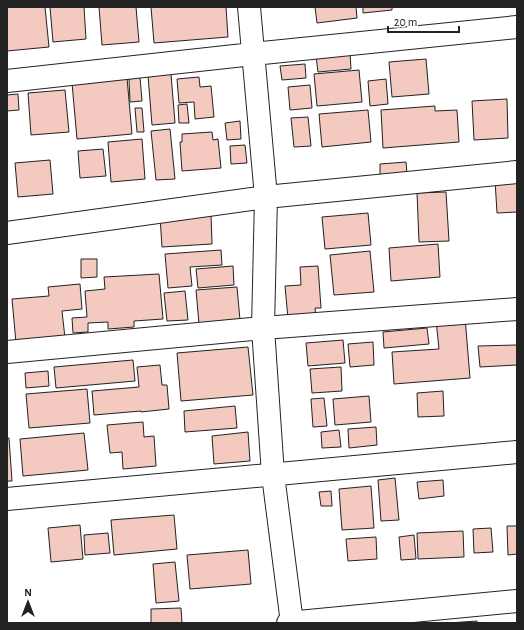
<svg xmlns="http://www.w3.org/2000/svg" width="524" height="630" font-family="'Alegreya Sans',sans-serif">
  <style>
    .building { fill: #f3c9c0; stroke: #222 }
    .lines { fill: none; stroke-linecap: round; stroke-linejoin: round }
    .minor-casing { stroke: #222; stroke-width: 24 }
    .minor { stroke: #fff; stroke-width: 22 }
  </style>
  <rect width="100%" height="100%" fill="#fff"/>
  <path class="building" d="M7,7H45L49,47L7,51Z
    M50,7H84L86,39L53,42Z
    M99,7H136L139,42L102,45Z
    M151,7H226L228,37L154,43Z
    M315,7H356L357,18L317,23Z
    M363,7H392V10L363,13Z
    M350,53L351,69L318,72L316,56Z
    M426,59L429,94L392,97L389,62Z
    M305,64L306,78L282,80L280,66Z
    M359,70L362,102L317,106L314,74Z
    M171,74L175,123L152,125L148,76Z
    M140,77L142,101L130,102L129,79Z
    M199,77L200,87L211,86L214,117L195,119L194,102L179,103L177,79Z
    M127,78L132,134L77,139L72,83Z
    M386,79L388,104L370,106L368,81Z
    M310,85L312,108L290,110L288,87Z
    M65,90L69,132L31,135L28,93Z
    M18,94L19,110L7,111V95Z
    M507,99L508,138L474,140L472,101Z
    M187,104L189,123H179L178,105Z
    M435,106V111L457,110L459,142L383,148L381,110Z
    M135,108H142L144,132H137Z
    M368,110L371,142L322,147L319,114Z
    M308,117L311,146L294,147L291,118Z
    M240,121L241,139L227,140L225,123Z
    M170,129L175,179L156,180L151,131Z
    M212,132L213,140L218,139L221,168L182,171L180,142H182V134Z
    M142,139L145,179L111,182L108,142Z
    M245,145L247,163L231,164L230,146Z
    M103,149L106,176L80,178L78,151Z
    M50,160L53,194L18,197L15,163Z
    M406,162L407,174L380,176V164Z
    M517,179V212L497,213L495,180Z
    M446,192L449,241L419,242L417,193Z
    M368,213L371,245L325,249L322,217Z
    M211,214L212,244L162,247L160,217Z
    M438,244L440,277L391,281L389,248Z
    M221,250L222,265L190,267L192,286L168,288L165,254Z
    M370,251L374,292L334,295L330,255Z
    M81,259H97V277L81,278Z
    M233,266L234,285L198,288L196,269Z
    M318,266L321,308H315L316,317L288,319L285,286L301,285L300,267Z
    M159,274L163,319L134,321V327L108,329V322L88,323V332L73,333L72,318L87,317L85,291L105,289L104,277Z
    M80,284L82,309L62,311L65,338L16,343L12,299L49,296L48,287Z
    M237,287L240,320L199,324L196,290Z
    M185,291L188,320L167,321L164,293Z
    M465,317L470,378L394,384L392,352L439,349L436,320Z
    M427,328L429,344L384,348L383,332Z
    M343,340L345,363L308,366L306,343Z
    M373,342L374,365L350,367L348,344Z
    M517,345V365L480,367L478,346Z
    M248,347L253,395L181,401L177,353Z
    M133,360L135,381L56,388L54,367Z
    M160,365L162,385H167L169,409L141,412V411L94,415L92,391L139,387L137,367Z
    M341,367L342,391L312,393L310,369Z
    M48,371L49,386L26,388L25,373Z
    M87,389L90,423L29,428L26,394Z
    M443,391L444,416L418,417L417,393Z
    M369,396L371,422L335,425L333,399Z
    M324,398L327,426L313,427L311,399Z
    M235,406L237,428L185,432L184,411Z
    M143,422L144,437L154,436L156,466L123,469L122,452L110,453L107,425Z
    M376,427L377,445L349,448L348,429Z
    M339,430L341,447L322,448L321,432Z
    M248,432L250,461L214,464L212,436Z
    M84,433L88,470L23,476L20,439Z
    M7,438H9L12,481H7Z
    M395,478L399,520L381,521L378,480Z
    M443,480L444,496L419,499L417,482Z
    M371,486L374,528L342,530L339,489Z
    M331,491L332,506H321L319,492Z
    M174,515L177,549L114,555L111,520Z
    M80,525L83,559L51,562L48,528Z
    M507,526H517V554L508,555Z
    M491,528L493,552L474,553L473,529Z
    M463,531L464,557L418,559L417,533Z
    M108,533L110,553L85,555L84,535Z
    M414,535L416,559L401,560L399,537Z
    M376,537L377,559L348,561L346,539Z
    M248,550L251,584L190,589L187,555Z
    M175,562L179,601L156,603L153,564Z
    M181,608L182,623H151V609Z
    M477,621V623H449Z"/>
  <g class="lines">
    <defs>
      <path id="minor" d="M249,7L266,197L263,328L273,475L292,623
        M7,81L253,54L517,27
        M7,233L266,197L517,172
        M7,352L263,328L517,309
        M7,499L517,452
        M288,623L517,601"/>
    </defs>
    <use href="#minor" class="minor-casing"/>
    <use href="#minor" class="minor"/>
  </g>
  <rect width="524" height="630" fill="none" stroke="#222222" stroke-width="16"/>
  <g transform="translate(28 602)" stroke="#ffffff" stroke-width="3" paint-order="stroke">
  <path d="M0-3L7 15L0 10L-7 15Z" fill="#222222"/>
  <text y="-6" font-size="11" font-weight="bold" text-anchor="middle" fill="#222222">N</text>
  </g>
  <path d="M388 26v6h71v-6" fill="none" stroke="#222222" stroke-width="2"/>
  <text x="394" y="26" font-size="12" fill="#222222" stroke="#ffffff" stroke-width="3" paint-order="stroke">20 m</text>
</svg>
